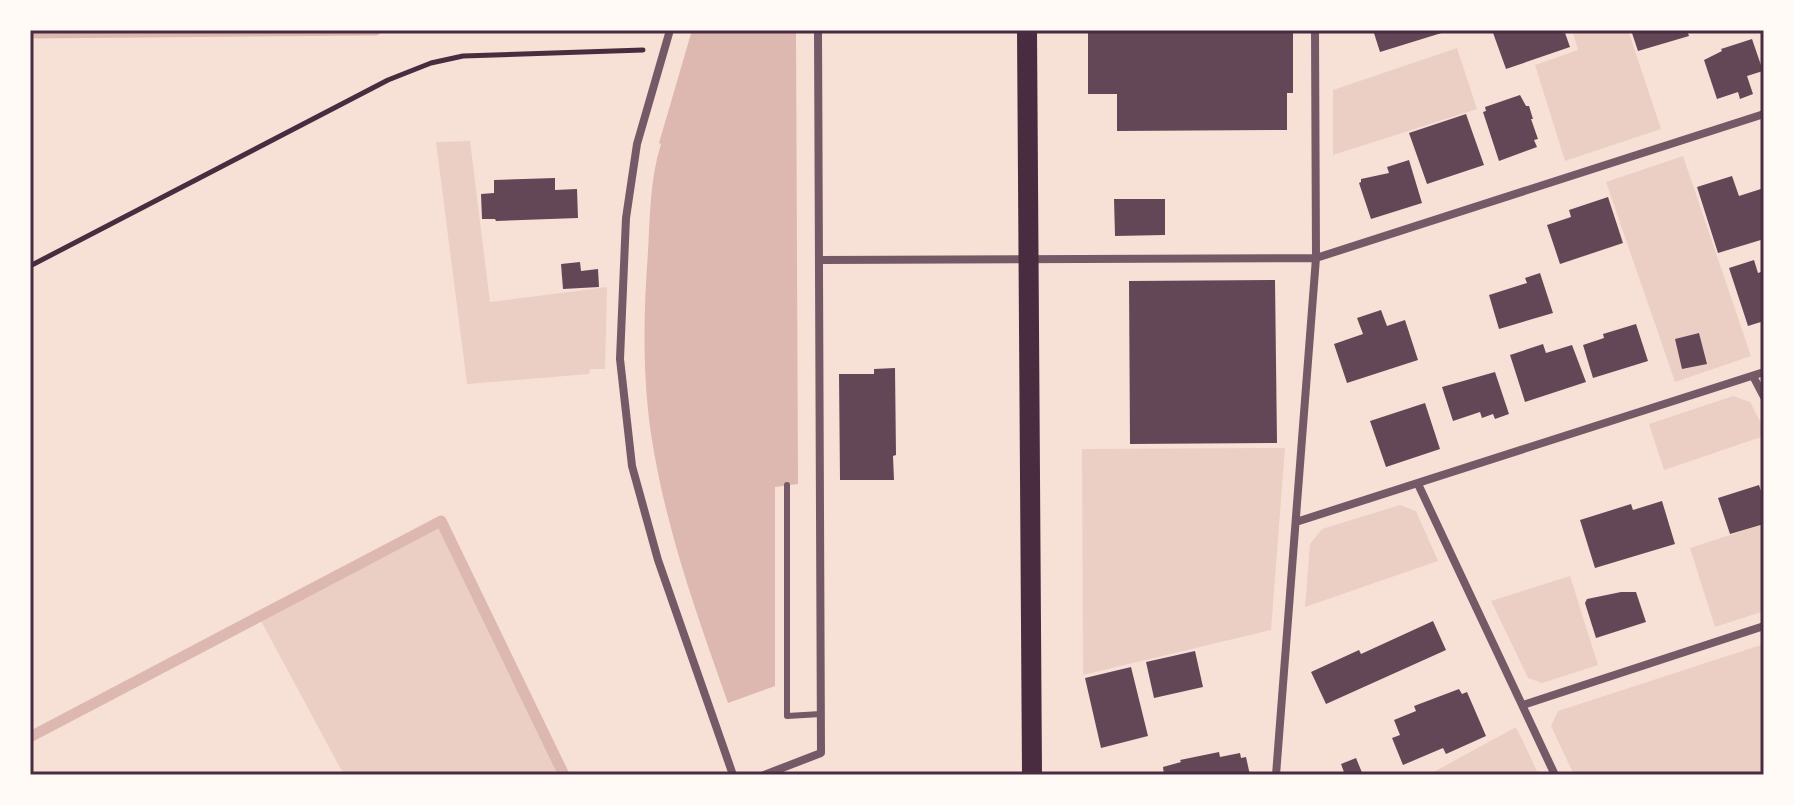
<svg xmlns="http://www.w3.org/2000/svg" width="1794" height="805" font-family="Karla,sans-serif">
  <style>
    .green { fill: #ebcfc5 }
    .water { fill: #dcb8b0 }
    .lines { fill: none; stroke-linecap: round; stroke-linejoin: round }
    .stream { stroke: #dcb8b0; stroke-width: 11 }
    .building { fill: #644757 }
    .path { stroke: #4a2c40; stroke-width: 5 }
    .service { stroke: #755966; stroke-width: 6 }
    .minor { stroke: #755966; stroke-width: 8 }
    .primary { stroke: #4a2c40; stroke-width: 20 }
    .neatline { fill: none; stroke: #4a2c40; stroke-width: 3 }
  </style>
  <rect width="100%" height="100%" fill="#f7e1d7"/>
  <path class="green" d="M1572,30H1628L1661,129L1565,161L1535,65L1578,50Z
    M1457,48L1477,109L1333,155V90Z
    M470,141L490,302L607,287L605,369H590L589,374L467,384L436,142Z
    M1683,156L1751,356L1675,382L1606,182Z
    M1733,396L1750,402L1764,429V436L1664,470L1649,424Z
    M1285,448L1271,630L1083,675L1082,449Z
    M1400,505L1416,511L1438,561L1305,607L1310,544L1322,529Z
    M1764,524V611L1715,627L1690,548Z
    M440,525L560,775H344L260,619Z
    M1570,576L1598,665L1542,683L1528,678L1491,601Z
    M1764,644V775H1574L1551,726L1558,711Z
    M1516,727L1539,775H1428Z"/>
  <path class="water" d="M692,30H796L798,484L775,487V686L728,703C699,621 669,538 654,452C642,386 643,319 648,252C650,217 650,178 661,144L659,143Z"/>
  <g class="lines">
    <path class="stream" d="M30,33L376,30
      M30,737L441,521L564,775"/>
  </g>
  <path class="building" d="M1088,30H1293V93H1287V130L1117,131V94H1088Z
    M1373,30H1448V31L1380,52Z
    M1492,30H1564L1570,47L1506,69Z
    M1631,30H1687L1689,36L1638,51Z
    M1752,39L1763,71L1747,76L1753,94L1740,99L1738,92L1717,99L1704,60L1722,51L1721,49Z
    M1520,95L1526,106H1529L1533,119H1531L1538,139L1534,140L1537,147L1499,161L1483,112L1486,111L1485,107Z
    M1466,114L1484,165L1427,184L1409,133Z
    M1409,160L1422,203L1371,219L1359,183L1361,182V179L1389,173L1387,167Z
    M1732,176L1739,196L1764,188V239L1718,253L1697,187Z
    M555,178V190L577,189L578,218L496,221L495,219H482L481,194L494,193V180Z
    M1608,197L1623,243L1560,264L1547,225L1571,217L1569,210Z
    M1114,199H1165V235L1115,236Z
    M1754,260L1758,273L1764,271V321L1748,326L1729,268Z
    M580,262L581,271L598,269L599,287L563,289L561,264Z
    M1540,273L1553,313L1499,329L1489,295L1527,283L1525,278Z
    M1275,280L1277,443L1130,444L1129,281Z
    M1381,310L1387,326L1405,320L1418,360L1347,383L1334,344L1363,334L1357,318Z
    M1636,324L1648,361L1593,378L1583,345L1604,338L1603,334Z
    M1699,333L1707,364L1682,369L1675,339Z
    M1543,344L1546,353L1572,345L1586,382L1525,402L1510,355Z
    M895,368L896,455L893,456L894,480H840L839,374H874V369Z
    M1495,372L1509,414L1495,419L1493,414L1482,418L1480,412L1453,421L1442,387Z
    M1425,403L1440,449L1386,467L1370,421Z
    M1759,485L1764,500V524L1730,534L1718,498Z
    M1662,501L1675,544L1595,568L1580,520L1631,504L1633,510Z
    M1621,592H1636L1646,622L1596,638L1585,603L1587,599Z
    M1433,621L1446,650L1326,704L1311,672L1359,650L1361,654Z
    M1195,651L1203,687L1154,698L1146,662Z
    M1131,667L1148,736L1101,748L1085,678Z
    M1459,689L1462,694L1467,692L1486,736L1446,754L1443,748L1403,765L1392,738L1400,735L1394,720L1416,711L1414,706Z
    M1219,752L1220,757L1240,753L1241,758L1246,757L1250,775H1164L1163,767L1181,762L1180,760Z
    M1356,758L1363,775H1345L1341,764Z"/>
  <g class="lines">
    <path class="path" d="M30,266L388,80L431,63L463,56L643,50"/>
    <path class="service" d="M787,485V716L821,714"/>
    <path class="minor" d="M670,30L637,144L626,218L620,359L632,466L658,560L733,775
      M820,260L1316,258L1764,114
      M1753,376L1764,397
      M1418,484L1555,775
      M1296,522L1764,372
      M1523,705L1764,626
      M764,775L821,753L818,30
      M1276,775L1316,258L1315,30"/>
    <path class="primary" d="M1027,30L1032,775"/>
  </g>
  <rect width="1794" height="805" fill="none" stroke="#fffaf5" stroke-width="64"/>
  <rect x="32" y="32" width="1730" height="741" class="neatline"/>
</svg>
